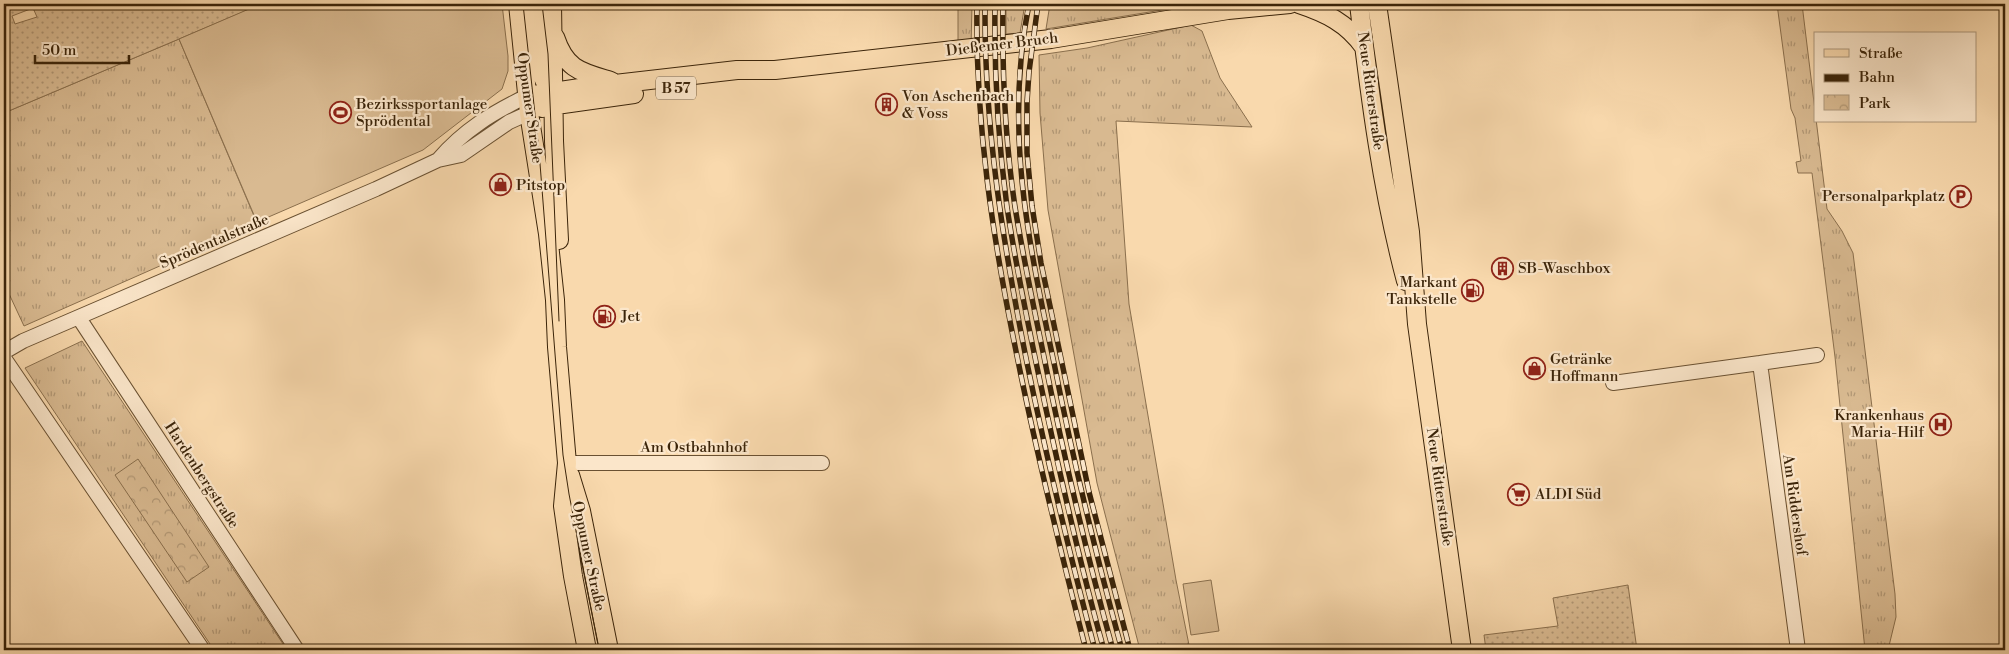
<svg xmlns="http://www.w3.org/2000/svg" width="2009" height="654" font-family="'Libre Bodoni',serif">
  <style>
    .grass { fill: url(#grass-tufts); stroke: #8a6f4d }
    .park { fill: url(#park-crowns); stroke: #8a6f4d }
    .garden { fill: url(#garden-dots); stroke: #8a6f4d; fill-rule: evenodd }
    .pitch { fill: #d9ba91; stroke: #8a6f4d }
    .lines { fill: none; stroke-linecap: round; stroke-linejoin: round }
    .minor-casing { stroke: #6a5132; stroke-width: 16 }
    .major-casing { stroke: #3b2409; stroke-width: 20 }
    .minor { stroke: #fbe6ca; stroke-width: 14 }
    .major { stroke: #f9d9ad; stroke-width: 18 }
    .tram { stroke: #3b2409; stroke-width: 1 }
    .rail-casing { stroke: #3b2409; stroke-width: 5.5 }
    .rail { stroke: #fbe6ca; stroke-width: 4; stroke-dasharray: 11; stroke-linecap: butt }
    .labels { text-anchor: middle; stroke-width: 4.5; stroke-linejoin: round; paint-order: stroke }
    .shield { fill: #fbe6ca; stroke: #755e43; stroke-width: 1 }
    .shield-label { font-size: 14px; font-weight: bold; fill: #3b2409 }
    .street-label { font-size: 15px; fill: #3b2409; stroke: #fbe6ca }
    .poi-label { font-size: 15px; fill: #3b2409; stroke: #fbe6ca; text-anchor: start }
  </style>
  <defs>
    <pattern id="grass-tufts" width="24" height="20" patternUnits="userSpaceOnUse" patternTransform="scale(1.25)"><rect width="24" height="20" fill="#d9ba91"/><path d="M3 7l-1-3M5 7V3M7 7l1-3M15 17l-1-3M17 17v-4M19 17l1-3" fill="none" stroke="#b19775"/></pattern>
    <pattern id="park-crowns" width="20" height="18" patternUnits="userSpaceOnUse" patternTransform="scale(1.25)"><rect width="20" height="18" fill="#d9ba91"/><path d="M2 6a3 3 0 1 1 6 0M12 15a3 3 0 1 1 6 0" fill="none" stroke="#b19775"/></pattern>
    <pattern id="garden-dots" width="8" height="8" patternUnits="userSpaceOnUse" patternTransform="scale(1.25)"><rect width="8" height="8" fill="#d9ba91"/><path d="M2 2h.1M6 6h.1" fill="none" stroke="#b19775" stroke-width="1.8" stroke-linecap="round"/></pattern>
  </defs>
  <rect width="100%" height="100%" fill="#f9d9ad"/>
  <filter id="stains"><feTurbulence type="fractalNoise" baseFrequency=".004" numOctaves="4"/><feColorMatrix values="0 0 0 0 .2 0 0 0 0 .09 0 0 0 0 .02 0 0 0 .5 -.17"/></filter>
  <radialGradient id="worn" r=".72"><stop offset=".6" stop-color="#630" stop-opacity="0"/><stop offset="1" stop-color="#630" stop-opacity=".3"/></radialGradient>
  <path class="grass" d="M958,4H972L971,48L958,50Z
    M1006,4H1025L1020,33L1006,34Z
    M1050,4H1174V8L1046,29Z
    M1777,4H1802L1827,209L1842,231L1853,253L1895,594L1896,617L1888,650H1865L1835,357L1812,173H1798L1796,162L1801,161L1795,118L1791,109Z
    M1191,25L1202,31L1220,78L1252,127L1116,121L1129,304L1176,580L1190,650H1140L1097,483L1048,210L1040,113L1039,55L1087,48Z
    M179,39L257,223L24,326L4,283V113Z
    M82,341L287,650H214L25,368Z"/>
  <path class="park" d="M138,459L209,567L187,582L115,475Z"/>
  <path class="garden" d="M4,4H248L250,9L4,113ZM33,8L37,17L15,24L12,16Z
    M1628,585L1637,650H1486L1484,635L1558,626L1553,598Z"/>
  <path class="pitch" d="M248,4H502L508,56V71L502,89L423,150L257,222L179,39L249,9Z
    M1211,580L1219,631L1191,635L1183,584Z"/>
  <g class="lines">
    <defs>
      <path id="minor" d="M438,160C464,130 492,113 527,96
        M79,318L297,650
        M4,352L23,341L376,189L438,160L461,155L509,122L529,113
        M4,358L203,650
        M1760,363L1817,355
        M1613,383L1760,363L1798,650
        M567,463H822"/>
      <path id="major" d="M518,4L529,113L548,234L555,300L557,347L567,463L563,506L573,576L587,650
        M535,4C537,26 534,71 549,88
        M552,4L554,141L559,240
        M1299,4C1326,13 1347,23 1364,47
        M1359,4C1370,97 1382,191 1406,281
        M1377,4L1410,232L1417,324L1462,650
        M555,37C566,70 581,72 611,81
        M527,96L580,88L737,70H775L1051,39L1228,10L1290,4
        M542,108L549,106L634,94
        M570,475L581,511L609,650"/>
    </defs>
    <use href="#minor" class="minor-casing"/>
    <use href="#major" class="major-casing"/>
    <use href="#minor" class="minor"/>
    <use href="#major" class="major"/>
    <path class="tram" d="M523,4L539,151L563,455L569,494L599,650
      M542,4L548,54L559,321"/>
    <defs>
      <path id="rail" d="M977,4C975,123 993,240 1017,356C1037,455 1061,553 1086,650
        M985,4C984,127 1003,243 1027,363C1047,460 1070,555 1095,650
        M995,4C994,72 998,140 1007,207C1015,261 1026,314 1037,367C1057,462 1078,557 1104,650
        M1003,4C1002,71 1005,140 1015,207C1023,256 1033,304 1043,352C1063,453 1086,552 1113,650
        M1029,4C1004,130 1028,240 1054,363C1073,460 1096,555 1122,650
        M1038,4L1029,72L1027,102V153L1032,206L1041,263L1089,492L1130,650"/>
    </defs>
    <use href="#rail" class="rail-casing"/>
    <use href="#rail" class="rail"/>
  </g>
  <defs>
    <symbol id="building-ring" viewBox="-11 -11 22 22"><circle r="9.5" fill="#fbe6ca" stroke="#8f2418" stroke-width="1.5"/><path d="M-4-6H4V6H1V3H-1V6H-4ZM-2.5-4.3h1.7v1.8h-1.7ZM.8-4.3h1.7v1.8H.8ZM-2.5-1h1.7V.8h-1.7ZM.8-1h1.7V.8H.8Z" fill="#8f2418"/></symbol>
    <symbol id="stadium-ring" viewBox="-11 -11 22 22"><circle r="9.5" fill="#fbe6ca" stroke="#8f2418" stroke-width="1.5"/><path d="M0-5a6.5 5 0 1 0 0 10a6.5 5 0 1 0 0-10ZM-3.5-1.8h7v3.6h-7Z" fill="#8f2418"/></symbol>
    <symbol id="shop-ring" viewBox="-11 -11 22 22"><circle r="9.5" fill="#fbe6ca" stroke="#8f2418" stroke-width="1.5"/><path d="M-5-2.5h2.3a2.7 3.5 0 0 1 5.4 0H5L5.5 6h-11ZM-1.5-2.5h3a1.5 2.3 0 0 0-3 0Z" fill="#8f2418"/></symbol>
    <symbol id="parking-ring" viewBox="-11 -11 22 22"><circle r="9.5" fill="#fbe6ca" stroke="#8f2418" stroke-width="1.5"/><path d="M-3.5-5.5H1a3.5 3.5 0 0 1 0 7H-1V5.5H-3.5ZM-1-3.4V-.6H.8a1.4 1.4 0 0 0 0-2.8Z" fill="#8f2418"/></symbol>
    <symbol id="fuel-ring" viewBox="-11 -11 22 22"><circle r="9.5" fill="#fbe6ca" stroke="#8f2418" stroke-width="1.5"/><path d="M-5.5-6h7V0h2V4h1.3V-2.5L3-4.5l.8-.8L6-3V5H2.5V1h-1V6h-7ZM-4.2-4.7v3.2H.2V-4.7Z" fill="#8f2418"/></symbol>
    <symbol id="hospital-ring" viewBox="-11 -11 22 22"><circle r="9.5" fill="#fbe6ca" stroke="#8f2418" stroke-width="1.5"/><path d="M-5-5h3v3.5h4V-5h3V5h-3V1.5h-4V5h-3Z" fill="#8f2418"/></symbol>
    <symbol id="supermarket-ring" viewBox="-11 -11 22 22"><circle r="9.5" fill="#fbe6ca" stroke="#8f2418" stroke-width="1.5"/><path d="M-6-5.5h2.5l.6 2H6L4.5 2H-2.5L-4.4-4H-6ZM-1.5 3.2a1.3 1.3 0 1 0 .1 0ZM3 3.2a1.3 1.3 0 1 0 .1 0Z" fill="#8f2418"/></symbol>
  </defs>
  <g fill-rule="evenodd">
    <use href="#building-ring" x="874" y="92" width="25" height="25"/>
    <use href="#stadium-ring" x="328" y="100" width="25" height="25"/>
    <use href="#shop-ring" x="488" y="172" width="25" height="25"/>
    <use href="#parking-ring" x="1948" y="184" width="25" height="25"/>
    <use href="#building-ring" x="1490" y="256" width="25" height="25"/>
    <use href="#fuel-ring" x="1460" y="278" width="25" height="25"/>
    <use href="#fuel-ring" x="592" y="304" width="25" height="25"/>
    <use href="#shop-ring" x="1522" y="356" width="25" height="25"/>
    <use href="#hospital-ring" x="1928" y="412" width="25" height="25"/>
    <use href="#supermarket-ring" x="1506" y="482" width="25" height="25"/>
  </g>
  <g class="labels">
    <rect class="shield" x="656" y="76.5" width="40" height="23" rx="4"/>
    <g class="shield-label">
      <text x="676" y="93">B 57</text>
    </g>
    <g class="street-label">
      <text transform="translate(1002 44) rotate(-7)" y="5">Dießemer Bruch</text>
      <text transform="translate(1371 91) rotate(82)" y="5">Neue Ritterstraße</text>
      <text transform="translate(530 108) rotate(82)" y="5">Oppumer Straße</text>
      <text transform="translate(214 241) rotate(-23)" y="5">Sprödentalstraße</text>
      <text x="694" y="452">Am Ostbahnhof</text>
      <text transform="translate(202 475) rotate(57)" y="5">Hardenbergstraße</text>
      <text transform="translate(1440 487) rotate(82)" y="5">Neue Ritterstraße</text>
      <text transform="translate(1795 505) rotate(82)" y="5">Am Riddershof</text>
      <text transform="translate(589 556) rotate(78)" y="5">Oppumer Straße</text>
    </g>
    <g class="poi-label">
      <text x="902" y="101">Von Aschenbach<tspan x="902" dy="17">&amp; Voss</tspan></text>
      <text x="356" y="109">Bezirkssportanlage<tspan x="356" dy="17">Sprödental</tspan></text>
      <text x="516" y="190">Pitstop</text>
      <text x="1945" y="201" text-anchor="end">Personalparkplatz</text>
      <text x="1518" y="273">SB-Waschbox</text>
      <text x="1457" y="287" text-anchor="end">Markant<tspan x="1457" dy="17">Tankstelle</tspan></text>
      <text x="621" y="321">Jet</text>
      <text x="1550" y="364">Getränke<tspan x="1550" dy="17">Hoffmann</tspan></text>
      <text x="1924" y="420" text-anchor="end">Krankenhaus<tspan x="1924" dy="17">Maria-Hilf</tspan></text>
      <text x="1535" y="499">ALDI Süd</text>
    </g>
  </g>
  <rect width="2009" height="654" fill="none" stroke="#f9d9ad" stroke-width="20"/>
  <rect x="5" y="5" width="1999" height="644" fill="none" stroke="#3b2409" stroke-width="2.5"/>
  <rect x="10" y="10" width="1989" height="634" fill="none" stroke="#3b2409"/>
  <rect x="1814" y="32" width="162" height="90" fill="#fbe6ca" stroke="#ae987d"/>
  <rect x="1824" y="49" width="25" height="8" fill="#f9d9ad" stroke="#ae987d"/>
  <text x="1859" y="58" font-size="15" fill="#3b2409">Straße</text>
  <rect x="1824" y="74" width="25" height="8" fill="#3b2409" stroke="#ae987d"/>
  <text x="1859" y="82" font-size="15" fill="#3b2409">Bahn</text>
  <rect x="1824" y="95" width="25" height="15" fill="url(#park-crowns)" stroke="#ae987d"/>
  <text x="1859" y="108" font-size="15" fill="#3b2409">Park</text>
  <path d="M35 55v8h94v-8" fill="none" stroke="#3b2409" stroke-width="2.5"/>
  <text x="42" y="55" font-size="15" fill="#3b2409" stroke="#fbe6ca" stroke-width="4" paint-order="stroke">50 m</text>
  <rect width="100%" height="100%" filter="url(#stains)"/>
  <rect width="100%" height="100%" fill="url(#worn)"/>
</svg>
